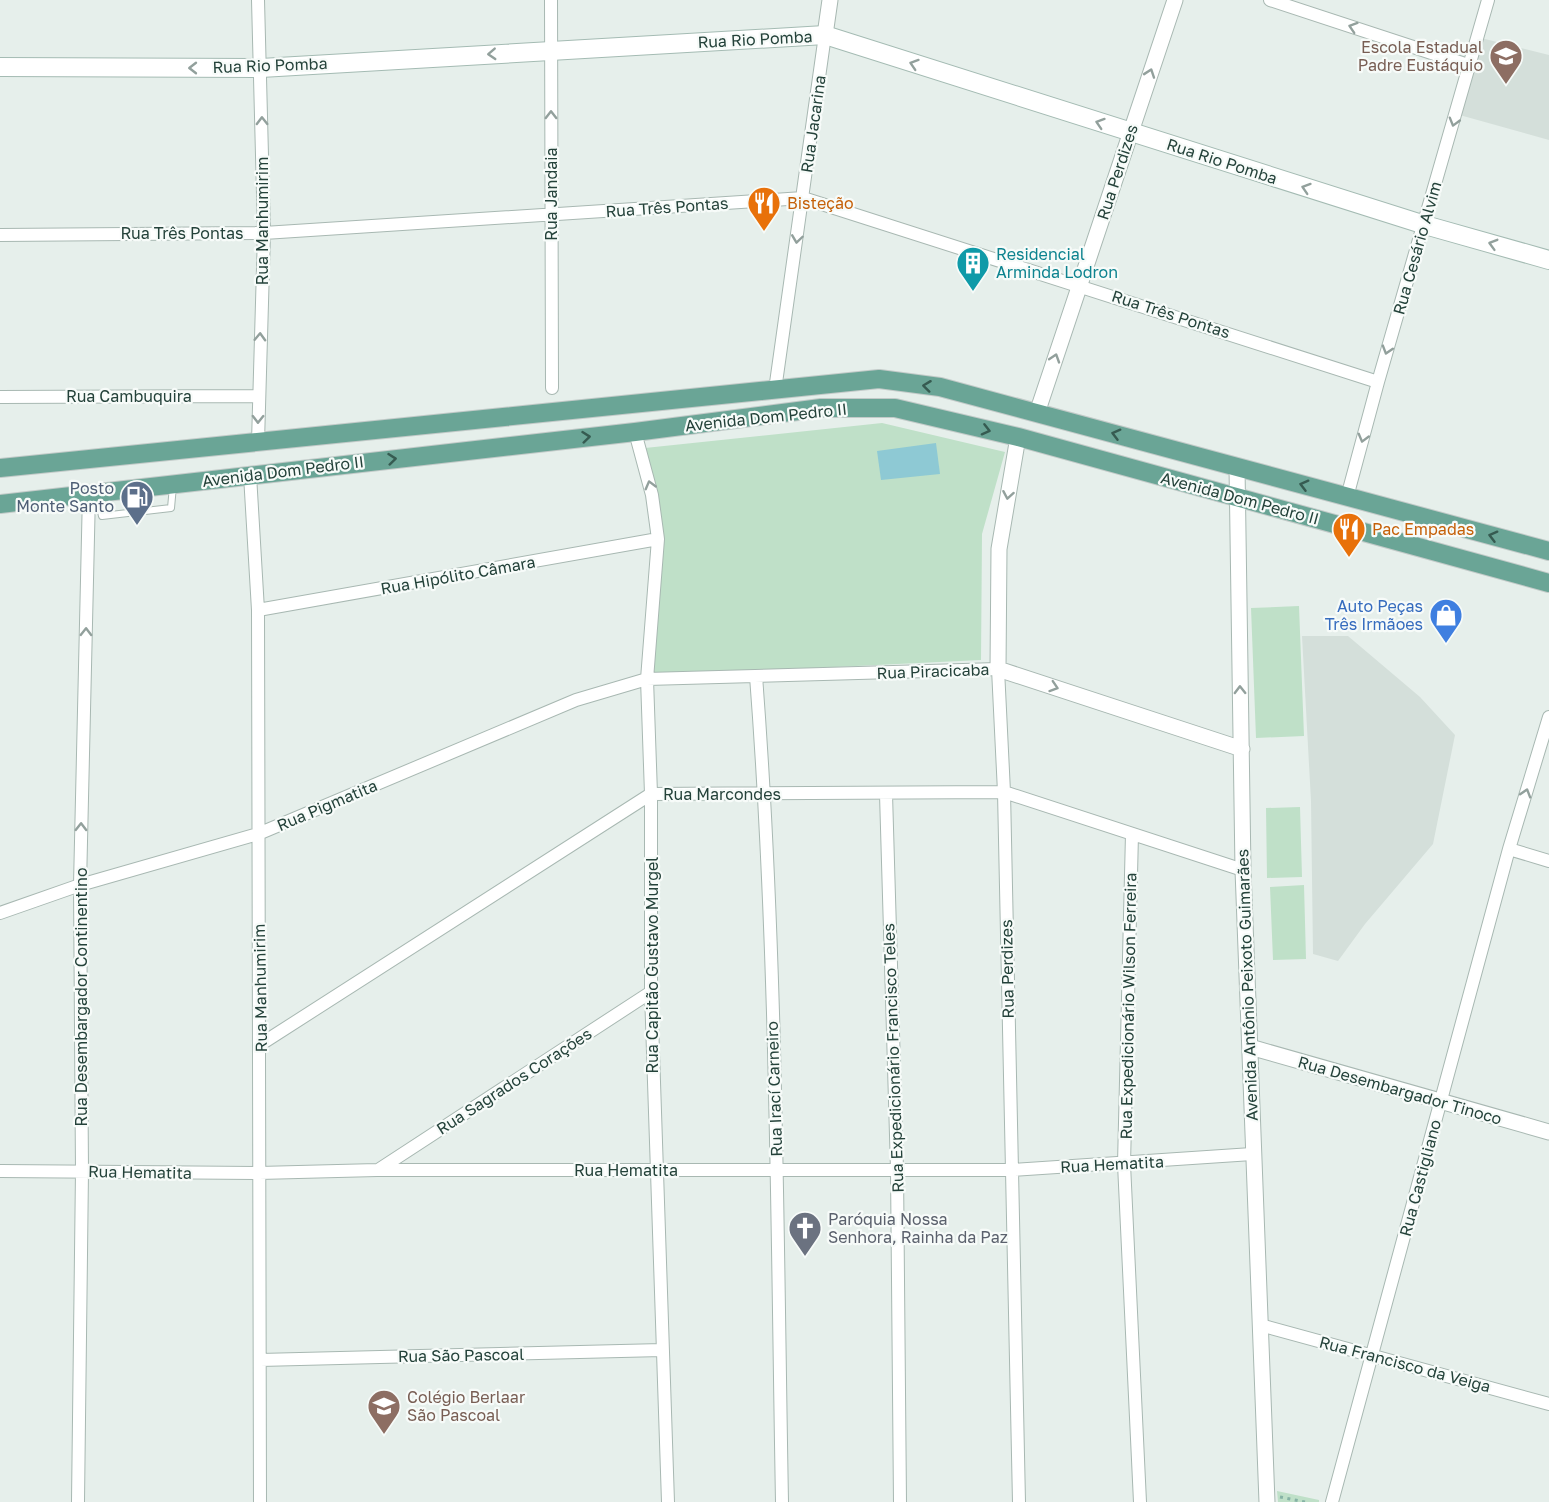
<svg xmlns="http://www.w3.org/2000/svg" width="1549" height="1502" font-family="'Golos Text',sans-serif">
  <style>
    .built { fill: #d4dfda }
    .green { fill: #bfe0c8 }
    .water { fill: #8ec9d4 }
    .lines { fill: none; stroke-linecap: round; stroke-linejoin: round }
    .service-casing { stroke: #a8b8b2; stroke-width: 8 }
    .minor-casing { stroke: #a8b8b2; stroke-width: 14 }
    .tertiary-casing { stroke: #a8b8b2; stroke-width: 17 }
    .secondary-casing { stroke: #a4bbb3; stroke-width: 20 }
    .primary-casing { stroke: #c2cac8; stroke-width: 20 }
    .path { stroke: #86b3a5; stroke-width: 3; stroke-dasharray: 3 4.5; stroke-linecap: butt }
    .service { stroke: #fff; stroke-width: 6 }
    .minor { stroke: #fff; stroke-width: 12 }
    .tertiary { stroke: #fff; stroke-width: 15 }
    .secondary { stroke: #fff; stroke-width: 18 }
    .primary { stroke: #6aa596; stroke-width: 18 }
    .oneway { stroke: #92a09c }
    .oneway2 { stroke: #365b51 }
    .labels { text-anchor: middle; stroke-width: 4.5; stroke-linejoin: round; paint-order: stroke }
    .street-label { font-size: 16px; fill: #24423a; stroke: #f7fbf9 }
    .education-label { font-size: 16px; fill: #785e54; stroke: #f7fbf9; text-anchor: end }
    .food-label { font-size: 16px; fill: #c56008; stroke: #f7fbf9; text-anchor: start }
    .culture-label { font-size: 16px; fill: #0d838f; stroke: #f7fbf9; text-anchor: start }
    .service-label { font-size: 16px; fill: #4e5e75; stroke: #f7fbf9; text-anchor: end }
    .shop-label { font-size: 16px; fill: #366cbe; stroke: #f7fbf9; text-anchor: end }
    .worship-label { font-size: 16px; fill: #5b616d; stroke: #f7fbf9; text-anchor: start }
  </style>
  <rect width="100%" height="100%" fill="#e6efeb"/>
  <path class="built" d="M1477,37L1549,55V140L1456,114Z
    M1302,636H1348L1420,697L1455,735L1433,844L1365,924L1338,961L1313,954L1311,801Z"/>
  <path class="green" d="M882,423L1005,452L982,534L981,660L649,676L662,531L645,448Z
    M1299,606L1304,736L1256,738L1251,608Z
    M1300,807L1302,877L1267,878L1266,808Z
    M1304,885L1306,959L1273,960L1270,887Z
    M1277,1491L1319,1500V1502H1278Z"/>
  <path class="water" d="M936,443L940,474L881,480L877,451Z"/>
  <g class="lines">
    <defs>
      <path id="service" d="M97,495L102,516L171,508L173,486"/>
      <path id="minor" d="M551,0L552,388
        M1270,0L1468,65
        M0,235L264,233L803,198L1378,382
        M775,390L825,35
        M0,397L258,396
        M635,432L652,495L658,539L647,679L651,794V992L668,1502
        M258,442L264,233L258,0
        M250,475L258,610L260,1502
        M1347,497L1378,382L1488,0
        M258,610L658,539
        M756,676C777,950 777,1227 782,1502
        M886,794L897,1169L900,1502
        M1132,834L1124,1164L1140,1502
        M1509,849L1549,861
        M0,913L80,885L258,834L576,700L647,679L998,669L1004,792L1019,1502
        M261,1044L651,794L1004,792L1243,870
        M378,1170L651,992
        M0,1171L259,1173L377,1170H1012L1252,1154
        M1260,1325L1549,1404
        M260,1360L662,1350
        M78,1502L82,1171L80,885L89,493
        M1332,1502L1509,849L1549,717"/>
      <path id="tertiary" d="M825,35L830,0
        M1037,413L1175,0
        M1018,437L999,549L998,669L1242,749
        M1237,467L1243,870L1267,1502
        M1250,1047L1549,1132"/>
      <path id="secondary" d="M0,67L261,68L825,35L1425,225L1549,260"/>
      <path id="primary" d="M0,468L879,379L940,387L1549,551
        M0,504L635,432L821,408H895L1018,437L1549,583"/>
    </defs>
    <use href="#service" class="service-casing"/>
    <use href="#minor" class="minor-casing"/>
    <use href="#tertiary" class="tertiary-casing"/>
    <use href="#secondary" class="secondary-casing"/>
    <use href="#primary" class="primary-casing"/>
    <path class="path" d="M1280,1497L1305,1502"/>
    <use href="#service" class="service"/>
    <use href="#minor" class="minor"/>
    <use href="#tertiary" class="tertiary"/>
    <use href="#secondary" class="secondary"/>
    <use href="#primary" class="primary"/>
  </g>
  <defs><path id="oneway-chevron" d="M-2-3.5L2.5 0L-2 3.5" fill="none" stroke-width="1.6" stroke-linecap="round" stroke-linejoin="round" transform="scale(1.5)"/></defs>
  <g class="oneway">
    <use href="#oneway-chevron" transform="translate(1353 27) rotate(-162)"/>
    <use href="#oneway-chevron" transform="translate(492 54) rotate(177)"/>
    <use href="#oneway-chevron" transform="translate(914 64) rotate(-162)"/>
    <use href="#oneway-chevron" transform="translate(193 68) rotate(-180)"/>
    <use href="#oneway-chevron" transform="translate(1150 73) rotate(-71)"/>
    <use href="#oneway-chevron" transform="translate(551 115) rotate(-90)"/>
    <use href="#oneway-chevron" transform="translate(262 121) rotate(-91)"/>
    <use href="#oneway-chevron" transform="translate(1454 122) rotate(106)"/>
    <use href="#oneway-chevron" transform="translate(1100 123) rotate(-162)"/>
    <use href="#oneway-chevron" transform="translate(1306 188) rotate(-162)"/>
    <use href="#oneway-chevron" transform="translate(797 239) rotate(98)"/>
    <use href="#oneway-chevron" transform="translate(1493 244) rotate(-164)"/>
    <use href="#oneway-chevron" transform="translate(260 337) rotate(-88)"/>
    <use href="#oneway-chevron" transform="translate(1387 350) rotate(107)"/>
    <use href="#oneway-chevron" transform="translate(1055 358) rotate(-72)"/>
    <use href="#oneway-chevron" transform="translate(258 419) rotate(91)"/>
    <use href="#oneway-chevron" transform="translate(1363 438) rotate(105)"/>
    <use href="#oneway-chevron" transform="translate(650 485) rotate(-105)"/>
    <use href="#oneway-chevron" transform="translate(1008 495) rotate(100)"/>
    <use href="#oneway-chevron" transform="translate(86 632) rotate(-89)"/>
    <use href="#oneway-chevron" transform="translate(1054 687) rotate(18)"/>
    <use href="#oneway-chevron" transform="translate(1240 690) rotate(-91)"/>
    <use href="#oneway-chevron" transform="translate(1526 793) rotate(-73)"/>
    <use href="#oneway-chevron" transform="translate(81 827) rotate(-89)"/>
  </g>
  <g class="oneway2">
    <use href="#oneway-chevron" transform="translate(927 386) rotate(-173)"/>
    <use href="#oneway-chevron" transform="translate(986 430) rotate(14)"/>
    <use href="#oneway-chevron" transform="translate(1116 434) rotate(-165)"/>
    <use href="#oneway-chevron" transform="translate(586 437) rotate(-6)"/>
    <use href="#oneway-chevron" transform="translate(392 459) rotate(-6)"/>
    <use href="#oneway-chevron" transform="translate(1304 485) rotate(-165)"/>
    <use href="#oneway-chevron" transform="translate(1493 536) rotate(-165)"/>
  </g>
  <defs>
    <symbol id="school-pin" viewBox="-11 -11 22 30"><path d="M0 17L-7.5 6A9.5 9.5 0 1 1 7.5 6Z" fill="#8d6e63" stroke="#f7fbf9"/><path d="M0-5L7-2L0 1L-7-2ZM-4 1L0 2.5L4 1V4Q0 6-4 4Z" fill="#fff"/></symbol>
    <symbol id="restaurant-pin" viewBox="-11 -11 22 30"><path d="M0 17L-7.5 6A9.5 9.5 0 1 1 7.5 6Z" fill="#e8710a" stroke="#f7fbf9"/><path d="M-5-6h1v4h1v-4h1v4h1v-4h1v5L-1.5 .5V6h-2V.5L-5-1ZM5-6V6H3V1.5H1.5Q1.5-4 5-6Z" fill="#fff"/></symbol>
    <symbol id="building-pin" viewBox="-11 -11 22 30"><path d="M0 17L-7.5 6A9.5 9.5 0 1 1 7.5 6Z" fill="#0f9aa8" stroke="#f7fbf9"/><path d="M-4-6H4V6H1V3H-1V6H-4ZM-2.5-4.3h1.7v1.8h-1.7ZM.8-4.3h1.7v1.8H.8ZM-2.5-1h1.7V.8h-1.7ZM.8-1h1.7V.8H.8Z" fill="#fff"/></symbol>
    <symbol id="fuel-pin" viewBox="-11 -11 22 30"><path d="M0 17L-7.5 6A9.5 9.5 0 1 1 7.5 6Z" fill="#5c6f8a" stroke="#f7fbf9"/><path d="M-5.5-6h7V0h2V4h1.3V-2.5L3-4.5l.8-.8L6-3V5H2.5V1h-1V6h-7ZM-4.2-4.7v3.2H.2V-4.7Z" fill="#fff"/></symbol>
    <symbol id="shop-pin" viewBox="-11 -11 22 30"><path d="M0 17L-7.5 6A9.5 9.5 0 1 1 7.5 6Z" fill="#3f7fe0" stroke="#f7fbf9"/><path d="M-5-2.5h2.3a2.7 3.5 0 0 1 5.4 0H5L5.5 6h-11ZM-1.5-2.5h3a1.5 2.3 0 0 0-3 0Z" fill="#fff"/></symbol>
    <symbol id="church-pin" viewBox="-11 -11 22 30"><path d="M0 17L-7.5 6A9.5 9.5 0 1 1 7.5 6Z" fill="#6b7280" stroke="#f7fbf9"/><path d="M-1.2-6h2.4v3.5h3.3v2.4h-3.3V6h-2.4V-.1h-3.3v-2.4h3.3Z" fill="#fff"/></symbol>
  </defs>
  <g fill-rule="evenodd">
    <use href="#school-pin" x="1487" y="37" width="38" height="52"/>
    <use href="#restaurant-pin" x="745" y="184" width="38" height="52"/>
    <use href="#building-pin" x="954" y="244" width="38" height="52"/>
    <use href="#fuel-pin" x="118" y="478" width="38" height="52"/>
    <use href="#restaurant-pin" x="1330" y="510" width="38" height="52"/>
    <use href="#shop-pin" x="1427" y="596" width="38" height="52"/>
    <use href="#church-pin" x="786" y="1209" width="38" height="52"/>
    <use href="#school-pin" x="365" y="1387" width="38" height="52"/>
  </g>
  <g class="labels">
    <g class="street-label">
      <text transform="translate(755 39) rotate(-3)" y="6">Rua Rio Pomba</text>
      <text transform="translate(270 65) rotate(-2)" y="6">Rua Rio Pomba</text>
      <text transform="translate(813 124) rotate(-82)" y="6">Rua Jacarina</text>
      <text transform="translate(1222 161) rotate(18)" y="6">Rua Rio Pomba</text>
      <text transform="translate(1117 172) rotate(-72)" y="6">Rua Perdizes</text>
      <text transform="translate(551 194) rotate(-90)" y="6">Rua Jandaia</text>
      <text transform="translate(667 207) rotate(-4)" y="6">Rua Três Pontas</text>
      <text transform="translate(262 221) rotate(-90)" y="6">Rua Manhumirim</text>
      <text x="182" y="239">Rua Três Pontas</text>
      <text transform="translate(1417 248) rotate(-74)" y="6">Rua Cesário Alvim</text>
      <text transform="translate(1171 314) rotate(18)" y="6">Rua Três Pontas</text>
      <text x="129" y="402">Rua Cambuquira</text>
      <text transform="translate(766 417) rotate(-6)" y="6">Avenida Dom Pedro II</text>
      <text transform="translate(283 471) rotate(-7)" y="6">Avenida Dom Pedro II</text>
      <text transform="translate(1240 498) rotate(15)" y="6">Avenida Dom Pedro II</text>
      <text transform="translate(458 575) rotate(-10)" y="6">Rua Hipólito Câmara</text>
      <text transform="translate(933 671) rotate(-2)" y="6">Rua Piracicaba</text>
      <text x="722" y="800">Rua Marcondes</text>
      <text transform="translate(327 805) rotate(-23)" y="6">Rua Pigmatita</text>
      <text transform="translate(652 965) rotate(-90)" y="6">Rua Capitão Gustavo Murgel</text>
      <text transform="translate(1007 969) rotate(-91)" y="6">Rua Perdizes</text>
      <text transform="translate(1247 985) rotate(-92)" y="6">Avenida Antônio Peixoto Guimarães</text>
      <text transform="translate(260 988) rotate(-91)" y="6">Rua Manhumirim</text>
      <text transform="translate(81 997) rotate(-90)" y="6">Rua Desembargador Continentino</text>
      <text transform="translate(1128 1006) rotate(-89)" y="6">Rua Expedicionário Wilson Ferreira</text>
      <text transform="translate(893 1058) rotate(-92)" y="6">Rua Expedicionário Francisco Teles</text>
      <text transform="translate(514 1081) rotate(-33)" y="6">Rua Sagrados Corações</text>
      <text transform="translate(774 1089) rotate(-92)" y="6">Rua Irací Carneiro</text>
      <text transform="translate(1400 1090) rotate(16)" y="6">Rua Desembargador Tinoco</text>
      <text transform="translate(1112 1164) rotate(-3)" y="6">Rua Hematita</text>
      <text x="626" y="1176">Rua Hematita</text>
      <text transform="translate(140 1172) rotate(1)" y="6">Rua Hematita</text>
      <text transform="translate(1420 1178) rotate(-75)" y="6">Rua Castigliano</text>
      <text transform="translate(461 1355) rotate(-1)" y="6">Rua São Pascoal</text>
      <text transform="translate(1405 1364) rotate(15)" y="6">Rua Francisco da Veiga</text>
    </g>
    <g class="education-label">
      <text x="1483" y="53">Escola Estadual<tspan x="1483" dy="18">Padre Eustáquio</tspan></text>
      <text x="407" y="1403" text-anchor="start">Colégio Berlaar<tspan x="407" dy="18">São Pascoal</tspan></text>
    </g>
    <g class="food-label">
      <text x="787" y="209">Bisteção</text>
      <text x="1372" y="535">Pac Empadas</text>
    </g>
    <g class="culture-label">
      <text x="996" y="260">Residencial<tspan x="996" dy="18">Arminda Lodron</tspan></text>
    </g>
    <g class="service-label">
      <text x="114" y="494">Posto<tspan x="114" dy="18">Monte Santo</tspan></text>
    </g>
    <g class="shop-label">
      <text x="1423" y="612">Auto Peças<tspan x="1423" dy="18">Três Irmãoes</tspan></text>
    </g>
    <g class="worship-label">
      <text x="828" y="1225">Paróquia Nossa<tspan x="828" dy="18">Senhora, Rainha da Paz</tspan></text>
    </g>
  </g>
</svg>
